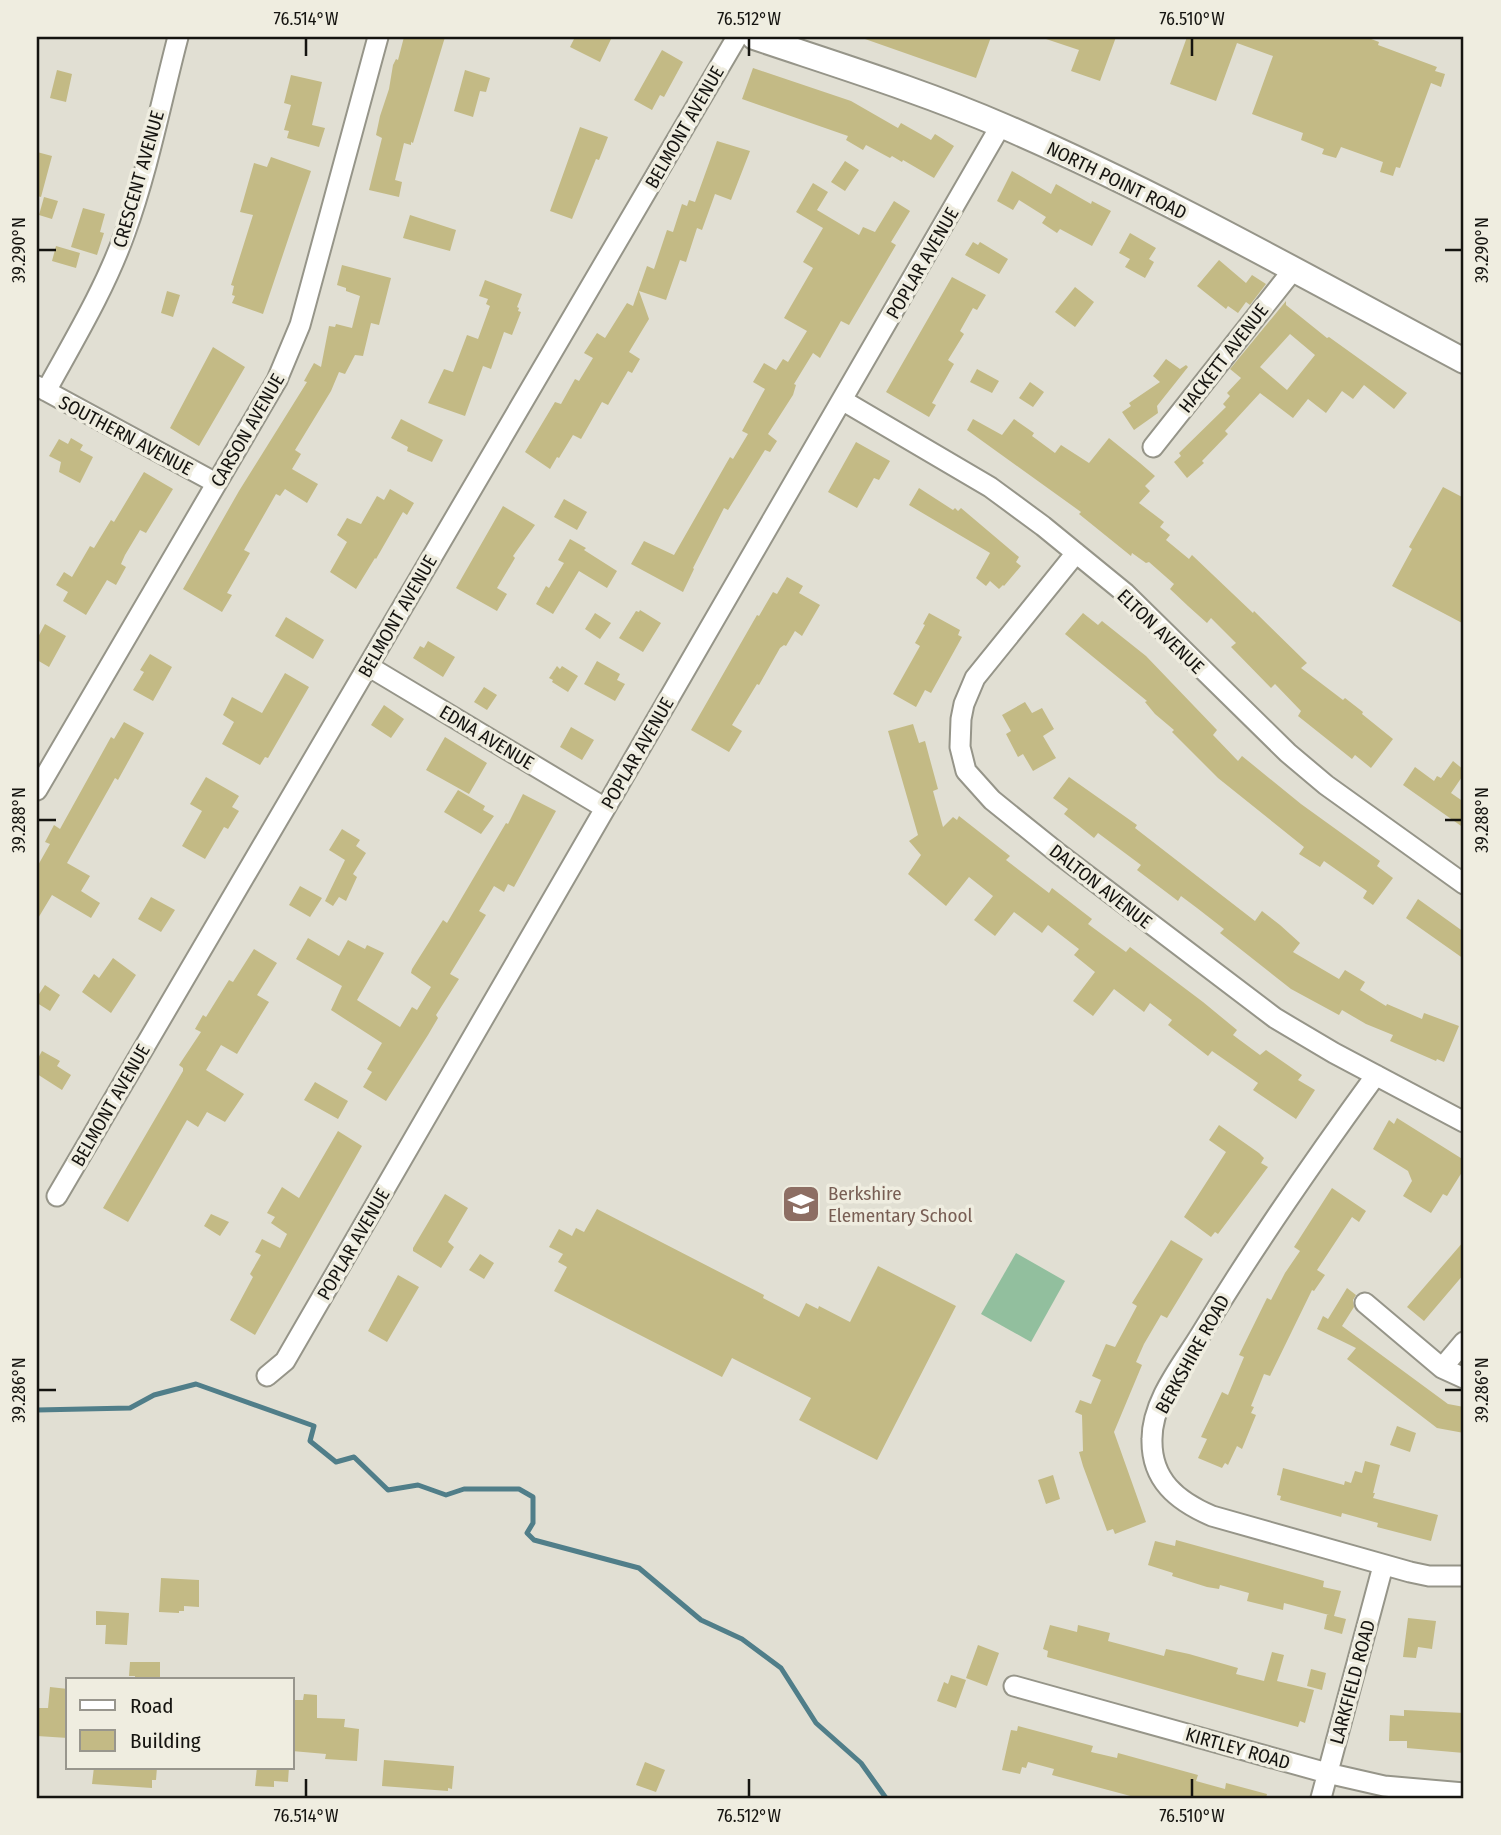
<svg xmlns="http://www.w3.org/2000/svg" width="1501" height="1835" font-family="'Fira Sans Condensed',sans-serif">
  <style>
    .green { fill: #92bf9e }
    .lines { fill: none; stroke-linecap: round; stroke-linejoin: round }
    .stream { stroke: #507e89; stroke-width: 5 }
    .building { fill: #c3ba85; fill-rule: evenodd }
    .minor-casing { stroke: #969589; stroke-width: 23 }
    .tertiary-casing { stroke: #969589; stroke-width: 28 }
    .minor { stroke: #fff; stroke-width: 19 }
    .tertiary { stroke: #fff; stroke-width: 24 }
    .ticks { fill: none; stroke: #151410; stroke-width: 2.5 }
    .labels { text-anchor: middle; stroke-width: 7; stroke-linejoin: round; paint-order: stroke }
    .street-label { font-size: 19px; fill: #151410; stroke: #efede0 }
    .education-label { font-size: 19px; fill: #785e54; stroke: #efede0; text-anchor: start }
    .neatline { fill: none; stroke: #151410; stroke-width: 2.5 }
    .ticks-label { font-size: 18px; text-anchor: middle; fill: #151410 }
  </style>
  <rect width="100%" height="100%" fill="#e1dfd3"/>
  <path class="green" d="M1016,1253L1065,1281L1031,1342L981,1314Z"/>
  <g class="lines">
    <path class="stream" d="M37,1410L130,1408L154,1395L196,1384L314,1426L310,1441L336,1462L354,1457L388,1490L418,1485L446,1495L464,1489H519L533,1497V1523L527,1533L534,1540L639,1568L701,1620L742,1639L781,1668L816,1723L861,1763L886,1798"/>
  </g>
  <path class="building" d="M404,37H445L413,143L411,142V145L404,143L395,180L402,182L399,197L369,190L382,138L376,135L380,116L389,89L393,65L396,59L398,60Z
    M575,37H612L600,62L570,47Z
    M866,37H991L976,78L865,39Z
    M1047,37H1116L1100,81L1071,71L1079,50L1046,39Z
    M1187,37H1366L1379,42L1378,45L1437,67L1435,71L1445,74L1441,87L1431,83L1400,168L1396,167L1393,176L1380,172L1383,162L1341,147L1336,158L1322,154L1324,149L1301,140L1303,133L1252,114L1273,56L1237,43L1216,101L1170,84Z
    M662,50L683,62L664,97L660,95L652,110L634,100Z
    M753,68L851,101L898,128L901,123L931,140L935,134L954,146L934,178L903,160L902,162L892,156L890,158L866,145L863,150L846,140L848,136L742,99Z
    M57,70L72,74L66,102L50,98Z
    M465,70L490,78L486,92L480,91L473,117L454,111Z
    M291,75L322,82L312,125L325,128L319,147L287,138L289,131L284,130L291,105L284,103Z
    M580,127L608,137L599,160L596,159L572,219L550,211Z
    M717,141L750,151L731,200L715,194L702,230L697,228L686,262L680,260L666,300L639,291L649,319L629,352L640,359L632,373L628,371L608,405L602,402L581,439L573,435L559,458L557,457L550,469L525,452L555,402L561,404L575,379L579,381L593,358L584,353L597,333L605,338L627,303L633,306L647,266L654,269L667,230L673,232L682,204L687,206L689,200L695,202Z
    M37,152L52,156L41,197L37,196Z
    M271,157L311,171L263,314L232,303L235,296L232,295L234,286L231,285L253,215L240,212L254,163L267,167Z
    M845,161L859,170L845,191L831,182Z
    M1012,171L1051,194L1056,184L1091,204L1092,201L1111,211L1092,246L1060,229L1057,233L1042,223L1046,217L1019,200L1013,210L997,201Z
    M813,183L828,192L817,210L859,235L863,227L875,232L894,201L910,211L891,242L896,245L849,325L841,321L820,358L813,353L794,384L796,385L793,395L768,434L777,441L770,452L765,450L728,510L724,508L693,568L694,569L683,592L631,564L644,541L674,555L730,457L733,459L748,434L742,431L765,389L753,382L764,363L776,370L783,359L788,362L807,331L784,318L813,268L803,262L823,228L796,212Z
    M44,197L58,201L52,219L39,215Z
    M83,208L105,214L100,232L104,233L97,255L71,247Z
    M410,215L456,230L450,251L403,238Z
    M1130,233L1156,248L1149,259L1154,262L1145,278L1125,267L1130,259L1119,253Z
    M973,242L978,245L980,242L1008,259L999,274L965,255Z
    M56,246L80,253L76,268L52,261Z
    M1219,260L1246,283L1252,275L1266,284L1250,305L1246,302L1238,313L1228,306L1226,309L1197,286Z
    M342,265L391,278L379,325L371,323L363,356L355,355L345,374L339,372L331,391L295,450L301,454L292,469L318,484L307,503L285,489L280,496L276,494L244,550L250,553L227,593L232,595L222,612L183,589L239,491L307,382L304,381L314,363L321,367L329,326L335,327L336,324L352,328L360,296L346,291V288L337,285Z
    M952,277L986,295L977,310L973,308L960,331L964,334L948,360L954,364L932,403L936,405L929,417L886,392Z
    M485,280L522,294L517,307L519,308L518,311L521,312L512,335L504,332L491,369L483,366L465,416L428,403L444,369L453,372L467,335L478,339L490,306L486,304L488,299L479,296Z
    M1075,287L1094,302L1075,327L1055,312Z
    M167,291L180,295L173,317L161,313Z
    M1286,301V305L1327,338L1329,337L1407,393L1394,409L1364,385L1353,399L1342,391L1326,413L1308,399L1293,418L1260,393L1225,431L1228,434L1202,461L1204,463L1187,478L1174,462L1181,456L1179,453L1226,407L1223,404L1230,396L1227,393L1241,378L1230,369ZM1290,334L1315,355L1287,390L1260,367Z
    M213,347L245,367L199,446L170,428Z
    M1166,359L1180,369L1186,365L1188,367L1157,406L1158,413L1134,430L1122,412L1131,406L1129,403L1160,382L1153,376Z
    M977,369L999,381L992,393L970,382Z
    M1030,382L1044,392L1033,407L1019,398Z
    M401,419L443,440L432,462L407,451L408,447L391,438Z
    M973,419L1002,435L1014,419L1034,433L1032,436L1055,453L1061,445L1089,463L1109,438L1140,463L1155,476L1145,486L1150,491L1139,503L1164,522L1160,527L1170,535L1166,540L1189,559L1192,555L1253,613L1254,611L1307,663L1301,668L1343,700L1345,698L1363,712L1362,714L1393,739L1371,768L1355,755L1352,759L1298,716L1301,711L1275,684L1271,688L1231,647L1236,643L1211,618L1207,623L1188,606L1170,589L1174,584L1149,562L1146,563L1132,553L1131,556L1079,514L1081,512L967,430Z
    M71,438L83,445L80,450L93,457L80,483L59,472L61,462L49,456L59,439L68,444Z
    M856,442L890,461L879,480L874,478L857,508L828,492Z
    M144,472L173,489L146,533L140,530L125,555L121,564L126,567L116,585L107,580L86,615L63,601L68,592L56,585L64,572L72,577L90,546L94,548L111,520L114,522Z
    M1443,487L1464,498V624L1392,586L1412,549L1409,547Z
    M919,488L953,510L955,508L958,511L961,508L1019,557L1016,562L1021,566L1004,586L1003,585L999,589L990,581L986,586L976,578L990,553L909,505Z
    M390,489L414,503L407,515L403,512L376,559L375,558L356,589L330,572L347,542L337,535L347,518L361,524L377,496L384,500Z
    M564,499L587,512L577,530L554,517Z
    M503,506L535,525L513,556L515,558L497,588L507,594L497,611L456,588Z
    M570,539L586,548L584,550L617,571L607,588L579,571L553,614L536,604L546,586L549,588L564,563L558,560Z
    M787,577L803,586L799,593L820,605L802,636L795,631L786,646L784,645L780,648L759,685L757,684L732,725L742,731L729,752L691,730L757,615L759,616L773,592L777,594Z
    M640,610L661,623L643,652L619,638L636,611L639,612Z
    M595,613L611,623L600,639L585,629Z
    M929,613L960,630L958,635L962,637L931,693L925,690L916,707L893,694L920,646L915,643L925,625L923,624Z
    M1083,613L1098,625L1102,621L1146,656L1217,730L1213,735L1238,761L1242,756L1301,804L1380,861L1377,866L1393,878L1373,905L1363,898L1367,891L1324,861L1320,867L1299,854L1304,847L1218,778L1172,732L1174,730L1155,714L1145,702L1147,701L1065,634Z
    M286,617L324,640L313,659L275,636Z
    M45,624L66,636L49,667L37,660V639Z
    M428,641L455,657L443,677L413,658L420,646L424,648Z
    M150,654L172,667L153,701L133,690L144,672L140,670Z
    M597,661L620,674L617,680L625,684L615,701L584,684Z
    M557,666L560,669L562,666L578,676L568,692L552,682L553,680L549,678Z
    M285,673L309,687L268,758L265,757L260,765L222,744L234,722L223,715L232,697L262,713Z
    M484,687L497,695L487,710L474,702Z
    M1025,702L1032,713L1042,708L1054,729L1043,736L1056,758L1033,771L1023,754L1018,757L1006,734L1011,731L1002,715Z
    M384,705L404,719L391,738L371,725Z
    M124,722L144,733L118,780L115,778L67,863L90,876L81,891L100,903L91,918L52,895L37,920V867L50,844L45,842L54,825L60,829L111,737L114,739Z
    M913,724L919,743L925,741L929,756L938,789L933,791L943,827L953,817L957,820L959,816L1010,856L1006,860L1049,893L1052,888L1092,919L1088,924L1115,944L1126,952L1130,947L1203,1002L1237,1030L1233,1035L1260,1055L1266,1050L1302,1075L1298,1080L1315,1090L1296,1119L1253,1090L1258,1083L1212,1051L1208,1056L1168,1025L1172,1020L1150,1003L1144,1012L1114,989L1093,1016L1073,1001L1095,972L1074,955L1079,949L1048,925L1042,933L1014,912L995,936L974,920L993,896L969,877L946,906L908,874L921,855L909,841L918,835L888,731Z
    M571,727L594,740L582,760L560,747Z
    M445,737L487,763L469,794L426,770Z
    M1453,761L1464,770V774L1451,793L1464,802V828L1403,785L1415,767L1434,781L1437,776L1441,778Z
    M206,777L239,796L232,807L239,811L228,829L224,827L205,859L182,846L202,811L190,804Z
    M1069,777L1137,825L1135,828L1255,921L1262,911L1280,925L1300,943L1293,952L1339,979L1345,970L1365,982L1360,990L1386,1006L1387,1004L1422,1019L1424,1013L1459,1026L1444,1062L1437,1059L1436,1061L1390,1041L1393,1035L1366,1024L1342,1010L1339,1015L1291,989L1220,933L1224,929L1197,908L1181,896L1178,901L1137,870L1141,865L1098,833L1094,838L1064,814L1068,809L1053,798Z
    M458,790L485,806L483,810L494,816L481,834L444,812Z
    M523,794L556,811L514,887L508,884L504,892L494,886L479,911L486,915L450,974L459,979L436,1015L438,1018L428,1035L386,1101L363,1087L372,1072L367,1069L382,1043L331,1010L342,986L296,959L308,938L339,956L348,940L365,949L367,945L384,953L357,1000L400,1027L412,1007L417,1010L431,987L411,973L412,969L443,920L447,923L506,823L508,824Z
    M342,829L360,840L356,846L366,853L353,874L357,877L346,901L339,897L333,906L325,901L345,860L329,850Z
    M300,886L322,898L310,917L289,905Z
    M151,897L175,910L161,932L138,919Z
    M1418,899L1464,932V959L1406,918Z
    M254,949L277,963L257,995L269,1002L237,1054L221,1045L206,1070L244,1094L225,1122L207,1112L198,1127L187,1120L128,1222L103,1208L183,1071V1068L179,1065L201,1032L195,1029L203,1015L206,1017L229,980L233,982Z
    M113,958L136,975L111,1013L82,992L94,974L99,978Z
    M45,985L60,995L50,1011L37,1003V997Z
    M42,1051L60,1061L57,1066L71,1075L62,1090L37,1074V1060Z
    M315,1082L348,1101L338,1119L304,1100Z
    M1397,1118L1464,1160V1169L1447,1196L1443,1194L1431,1213L1403,1196L1412,1181L1408,1171L1373,1149L1389,1120L1394,1124Z
    M1219,1125L1259,1153L1264,1158L1261,1163L1268,1167L1218,1234L1215,1232L1211,1237L1184,1217L1226,1152L1209,1140Z
    M338,1131L362,1146L255,1335L230,1320L253,1277L250,1274L261,1255L255,1252L262,1239L280,1248L287,1234L271,1223L275,1217L267,1213L282,1187L299,1198Z
    M1332,1188L1366,1211L1359,1222L1352,1217L1317,1270L1325,1275L1314,1291L1312,1290L1270,1376L1264,1374L1251,1406L1254,1407L1251,1413L1256,1415L1242,1449L1237,1446L1228,1465L1225,1463L1222,1468L1198,1458L1207,1439L1201,1437L1222,1392L1228,1395L1244,1357L1239,1355L1267,1298L1271,1300L1285,1273L1300,1251L1294,1247Z
    M445,1194L468,1208L448,1242L454,1247L441,1268L413,1251V1248Z
    M597,1209L764,1295L763,1298L799,1317L806,1303L818,1309L819,1306L850,1322L878,1266L956,1306L877,1460L799,1420L811,1398L732,1358L722,1377L554,1291L567,1267L558,1262L563,1254L549,1247L559,1229L572,1236L576,1228L584,1232Z
    M211,1214L229,1222L220,1236L204,1226Z
    M1171,1240L1203,1259L1167,1318L1161,1315L1144,1344L1136,1362L1142,1365L1114,1432L1146,1522L1115,1534L1113,1529L1107,1531L1083,1466L1079,1452L1083,1451L1082,1415L1075,1412L1080,1400L1091,1404L1101,1380L1092,1376L1106,1344L1115,1347L1137,1306L1132,1303Z
    M1464,1241V1274L1424,1321L1407,1307Z
    M480,1254L494,1263L484,1279L469,1270Z
    M398,1275L419,1287L387,1342L368,1331Z
    M1347,1288L1356,1295L1353,1300L1354,1307L1342,1326L1448,1404L1464,1407V1433L1437,1428L1347,1359L1356,1348L1317,1329L1323,1316L1328,1319Z
    M1397,1426L1416,1433L1410,1452L1390,1445Z
    M1365,1461L1380,1465L1373,1493H1375L1373,1498L1438,1515L1431,1541L1377,1527L1378,1523L1342,1513L1341,1517L1280,1500L1281,1496L1277,1495L1283,1468L1344,1485L1345,1481L1351,1483L1355,1471L1362,1473Z
    M1053,1475L1060,1499L1046,1504L1038,1480Z
    M1176,1540L1324,1581L1323,1587L1341,1591L1334,1616L1346,1619L1342,1634L1324,1629L1327,1615H1329L1284,1603L1283,1610L1247,1601L1249,1593L1220,1585L1219,1589L1207,1587L1172,1576L1173,1573L1148,1565L1155,1541L1175,1546Z
    M161,1578L199,1580V1607L184,1606V1611H179V1613L159,1612Z
    M96,1611L129,1613L127,1645L105,1644L106,1625H96Z
    M1408,1618L1436,1621L1432,1649L1418,1647L1416,1658L1403,1657Z
    M1050,1625L1077,1632L1078,1625L1110,1633L1108,1641L1164,1656L1166,1649L1189,1654L1238,1668L1236,1674L1264,1681L1272,1652L1284,1655L1277,1681L1314,1690L1305,1723L1300,1721L1298,1727L1047,1657L1048,1651L1043,1649Z
    M978,1645L999,1653L987,1686L966,1678Z
    M130,1662H160V1678L135,1679V1676H129Z
    M1311,1669L1326,1673L1322,1690L1307,1686Z
    M951,1675L966,1680L956,1708L937,1701L944,1682L948,1684Z
    M50,1687L68,1689V1738L37,1736L38,1708H48Z
    M304,1694L317,1695V1718L345,1719L344,1727L359,1729L357,1761L325,1759L326,1754L292,1751V1700H303Z
    M1404,1710L1464,1713V1753L1407,1748V1741H1389L1390,1715L1404,1716Z
    M1018,1726L1093,1746L1091,1752L1117,1758L1118,1753L1198,1775L1196,1781L1225,1789L1226,1783L1267,1794L1266,1798H1138L1052,1775L1054,1769L1028,1762L1026,1768L1022,1767L1020,1774L1002,1770L1011,1730L1017,1731Z
    M384,1760L454,1766L452,1789L448,1788V1791L382,1786Z
    M645,1762L665,1770L656,1792L636,1785Z
    M94,1767H157L156,1780H152V1788L92,1784Z
    M257,1767H289L288,1782L274,1781V1787L255,1786Z"/>
  <g class="lines">
    <defs>
      <path id="minor" d="M37,386L216,483
        M46,391C74,340 105,289 125,233C148,170 161,102 178,37
        M842,400L990,487L1043,526L1125,593L1288,753L1326,785L1464,884
        M1153,447L1293,270
        M1076,553L975,678L964,704L961,719L960,747L966,771L992,800L1059,854L1275,1018L1334,1053L1464,1122
        M368,666L605,808
        M37,790L277,380L300,325L378,37
        M1376,1075C1314,1160 1255,1245 1201,1334C1182,1365 1152,1401 1152,1439C1151,1480 1177,1501 1212,1516L1410,1572L1429,1576H1464
        M57,1196L737,37
        M1365,1303L1442,1368L1464,1378
        M1442,1368L1464,1342
        M267,1376L285,1361L1001,125
        M1014,1686L1327,1773L1384,1786L1464,1793
        M1321,1798L1383,1566"/>
      <path id="tertiary" d="M754,37C837,65 922,91 1003,126C1161,194 1312,280 1464,361"/>
    </defs>
    <use href="#minor" class="minor-casing"/>
    <use href="#tertiary" class="tertiary-casing"/>
    <use href="#minor" class="minor"/>
    <use href="#tertiary" class="tertiary"/>
  </g>
  <path class="ticks" d="M306,38V56M749,38V56M1192,38V56M38,250H56M1445,250H1462M38,820H56M1445,820H1462M38,1390H56M1445,1390H1462M306,1779V1797M749,1779V1797M1192,1779V1797"/>
  <defs>
    <symbol id="school-square" viewBox="-11 -11 22 22"><rect x="-9" y="-9" width="18" height="18" rx="4" fill="#8d6e63" stroke="#efede0"/><path d="M0-5L7-2L0 1L-7-2ZM-4 1L0 2.5L4 1V4Q0 6-4 4Z" fill="#fff"/></symbol>
  </defs>
  <g fill-rule="evenodd">
    <use href="#school-square" x="779" y="1182" width="44" height="44"/>
  </g>
  <g class="labels">
    <g class="street-label">
      <text transform="translate(684 127) rotate(-60)" y="7">BELMONT AVENUE</text>
      <text transform="translate(138 179) rotate(-74)" y="7">CRESCENT AVENUE</text>
      <text transform="translate(1117 180) rotate(26)" y="7">NORTH POINT ROAD</text>
      <text transform="translate(922 263) rotate(-60)" y="7">POPLAR AVENUE</text>
      <text transform="translate(1223 358) rotate(-52)" y="7">HACKETT AVENUE</text>
      <text transform="translate(247 430) rotate(-60)" y="7">CARSON AVENUE</text>
      <text transform="translate(126 435) rotate(28)" y="7">SOUTHERN AVENUE</text>
      <text transform="translate(397 616) rotate(-60)" y="7">BELMONT AVENUE</text>
      <text transform="translate(1161 631) rotate(44)" y="7">ELTON AVENUE</text>
      <text transform="translate(487 737) rotate(31)" y="7">EDNA AVENUE</text>
      <text transform="translate(637 753) rotate(-60)" y="7">POPLAR AVENUE</text>
      <text transform="translate(1101 886) rotate(38)" y="7">DALTON AVENUE</text>
      <text transform="translate(110 1105) rotate(-60)" y="7">BELMONT AVENUE</text>
      <text transform="translate(353 1244) rotate(-60)" y="7">POPLAR AVENUE</text>
      <text transform="translate(1192 1354) rotate(-61)" y="7">BERKSHIRE ROAD</text>
      <text transform="translate(1352 1682) rotate(-75)" y="7">LARKFIELD ROAD</text>
      <text transform="translate(1238 1748) rotate(16)" y="7">KIRTLEY ROAD</text>
    </g>
    <g class="education-label">
      <text x="828" y="1200">Berkshire<tspan x="828" dy="22">Elementary School</tspan></text>
    </g>
  </g>
  <rect width="1501" height="1835" fill="none" stroke="#efede0" stroke-width="77"/>
  <rect x="66" y="1678" width="228" height="91" fill="#efede0" stroke="#98968d" stroke-width="2"/>
  <rect x="80" y="1700" width="35" height="10" fill="#ffffff" stroke="#98968d" stroke-width="2"/>
  <text x="130" y="1713" font-size="21" fill="#151410">Road</text>
  <rect x="80" y="1730" width="35" height="21" fill="#c3ba85" stroke="#98968d" stroke-width="2"/>
  <text x="130" y="1748" font-size="21" fill="#151410">Building</text>
  <rect x="38" y="38" width="1424" height="1759" class="neatline"/>
  <g class="ticks-label">
    <text x="306" y="25">76.514°W</text>
    <text x="749" y="25">76.512°W</text>
    <text x="1192" y="25">76.510°W</text>
    <text transform="translate(19 250) rotate(-90)" y="6">39.290°N</text>
    <text transform="translate(1482 250) rotate(-90)" y="6">39.290°N</text>
    <text transform="translate(19 820) rotate(-90)" y="6">39.288°N</text>
    <text transform="translate(1482 820) rotate(-90)" y="6">39.288°N</text>
    <text transform="translate(19 1390) rotate(-90)" y="6">39.286°N</text>
    <text transform="translate(1482 1390) rotate(-90)" y="6">39.286°N</text>
    <text x="306" y="1822">76.514°W</text>
    <text x="749" y="1822">76.512°W</text>
    <text x="1192" y="1822">76.510°W</text>
  </g>
</svg>
